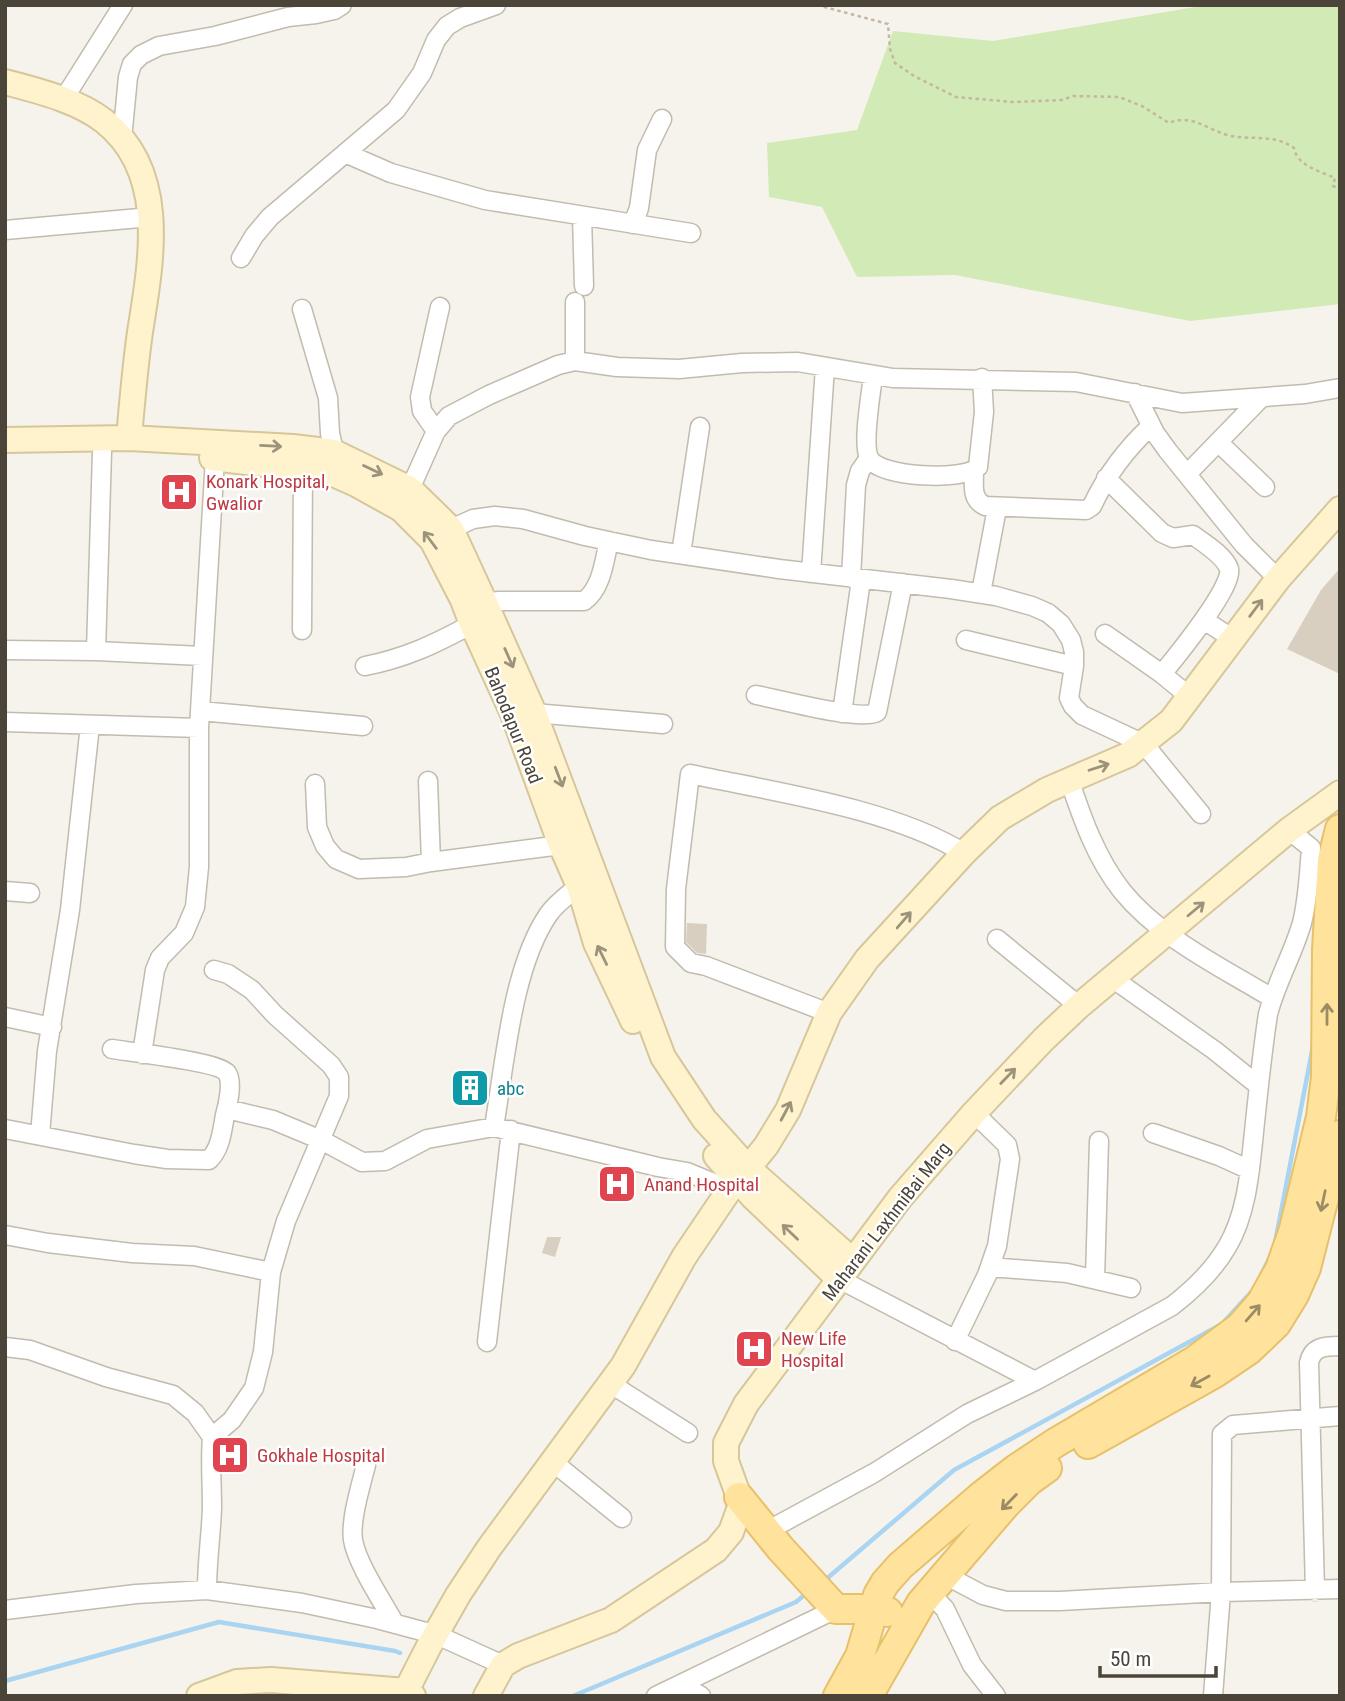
<svg xmlns="http://www.w3.org/2000/svg" width="1345" height="1701" font-family="'Roboto Condensed',sans-serif">
  <style>
    .green { fill: #d2eab5 }
    .lines { fill: none; stroke-linecap: round; stroke-linejoin: round }
    .stream { stroke: #a9d4f2; stroke-width: 4.5 }
    .building { fill: #d8cfc1 }
    .street-casing { stroke: #c2bbae; stroke-width: 21 }
    .secondary-casing { stroke: #d6c79b; stroke-width: 28 }
    .primary-casing { stroke: #e6c16a; stroke-width: 32 }
    .path { stroke: #c4b79f; stroke-width: 2.5; stroke-dasharray: 3.5 3.5; stroke-linecap: butt }
    .street { stroke: #fff; stroke-width: 18 }
    .secondary { stroke: #fff3cd; stroke-width: 24 }
    .primary { stroke: #ffe39c; stroke-width: 28 }
    .oneway { stroke: #9c937c }
    .oneway2 { stroke: #9c8c66 }
    .labels { text-anchor: middle; stroke-width: 5; stroke-linejoin: round; paint-order: stroke }
    .health-label { font-size: 19px; fill: #be3a42; stroke: #fff; text-anchor: start }
    .street-label { font-size: 19px; fill: #4b4439; stroke: #fff }
    .culture-label { font-size: 19px; fill: #0d838f; stroke: #fff; text-anchor: start }
  </style>
  <rect width="100%" height="100%" fill="#f6f3ec"/>
  <path class="green" d="M1207,5H1340V304L1190,321L955,275L857,277L822,207L769,197L767,143L857,130L893,31L993,41Z"/>
  <g class="lines">
    <path class="stream" d="M1275,1243L1313,1046
      M1261,1275L1271,1255
      M824,1581L954,1470L1222,1324L1254,1289
      M5,1681L219,1622L395,1651L400,1653
      M573,1696L796,1602L808,1592"/>
  </g>
  <path class="building" d="M171,475H185L184,505H170Z
    M1340,568V674L1287,649L1321,590Z
    M687,923L707,924L706,954L697,953L686,942Z
    M460,1073L488,1081L481,1104L451,1095Z
    M613,1170L629,1175L621,1201L605,1196Z
    M547,1237H561L555,1257L542,1253Z
    M754,1332L770,1343L758,1362L742,1351Z
    M230,1437L247,1440L242,1466L223,1463Z"/>
  <g class="lines">
    <defs>
      <path id="street" d="M63,100L123,5
        M122,139L128,77L132,64L141,55L159,46L215,36L288,17L316,14L334,10L342,5
        M345,153L391,173L485,200L691,233
        M582,216L584,286
        M633,224L639,208L647,150L662,119
        M5,230L151,217
        M241,258L254,236L270,217L396,110L422,73L436,40L447,26L460,18L496,5
        M302,309L328,398L330,433L334,452
        M575,361V302
        M873,376C871,394 862,443 869,458C879,478 965,481 978,467L984,412L982,378
        M1135,393L1155,433L1168,451L1244,545L1278,579
        M436,431L422,411L420,397L440,307
        M1218,442L1265,487
        M974,472C974,486 971,499 985,506L1086,510L1092,506C1107,474 1125,450 1151,426
        M1188,473L1261,398
        M1106,478L1162,533L1173,538L1193,535C1204,543 1225,556 1229,569C1234,586 1175,658 1162,674
        M410,489L436,431L449,416L489,395L558,365L575,361L617,367L679,369L742,363L798,362L893,378L1076,382L1182,403L1305,394L1340,388
        M451,529L473,519L495,516L523,519L585,536L651,550L779,569L951,589L996,596L1032,606L1048,613L1061,624L1071,640L1074,652V666L1069,698L1073,706L1082,715L1144,744L1201,814
        M681,554L700,427
        M811,573L825,367
        M851,578L856,485L860,471L869,458
        M981,593L997,508
        M485,603L499,601H584C602,588 604,561 609,541
        M1204,620L1233,639
        M302,630L303,468
        M1105,634L1162,674L1190,697
        M966,640L1074,666
        M5,650L96,651L202,656
        M96,651L102,452
        M365,666C406,658 435,644 472,624
        M756,695C778,699 862,722 877,712L903,583
        M200,711L363,726
        M534,713L663,724
        M842,713L861,580
        M5,722L199,728
        M1069,779C1082,818 1096,858 1122,891C1160,938 1221,967 1272,998
        M428,781L431,862
        M315,784L317,827L325,846L336,859L359,869L406,867L431,862L561,845
        M5,891L30,893
        M997,939L1079,1006
        M1112,978L1214,1050L1259,1086
        M829,1013L706,966L691,963L675,947L676,889L690,774C774,792 891,808 964,853
        M5,1017L52,1027
        M142,1054L155,970L160,958L184,933L195,907L199,867V728L215,458
        M227,1109L273,1120L321,1140L362,1162L385,1161L427,1139L494,1127L658,1167L687,1172L728,1189
        M494,1127C505,1063 512,968 548,915C556,903 568,895 579,886
        M5,1129L134,1154L167,1159L209,1160C221,1148 222,1131 225,1115C228,1105 233,1082 227,1073C219,1062 131,1052 112,1049
        M1153,1133L1219,1156L1250,1170
        M40,1135L47,1051L70,910L90,725
        M5,1235L48,1243L132,1253L194,1256L271,1272
        M990,1267L1067,1273L1131,1288
        M839,1279L1035,1381
        M1095,1279L1099,1141
        M955,1341L987,1275L997,1246L1010,1159L1007,1145L974,1113
        M487,1342L511,1130
        M5,1347L30,1350L106,1377L173,1395L195,1413L212,1437
        M611,1384L688,1433
        M553,1462L622,1518
        M366,1465C361,1485 350,1520 353,1540C357,1564 383,1602 395,1624
        M767,1531L874,1473L967,1414L1035,1381L1172,1306C1194,1289 1213,1271 1227,1247C1247,1214 1250,1170 1254,1132C1258,1093 1262,1053 1268,1014C1276,983 1293,954 1302,923C1308,899 1309,873 1311,848L1289,830
        M945,1575L983,1595L1006,1601H1060L1221,1592L1340,1589
        M207,1590C207,1562 211,1535 212,1508C212,1484 210,1461 212,1437L232,1420L254,1388L263,1352L271,1272L286,1221L339,1096V1077L331,1065L275,1015L252,990L228,974L214,970
        M1315,1591L1309,1363C1312,1347 1324,1346 1340,1346
        M930,1593L945,1609L972,1665L996,1696
        M5,1610L136,1594L207,1590L302,1603L377,1619L437,1635L503,1665
        M681,1684L701,1696
        M656,1696L836,1609
        M1213,1696L1221,1592L1222,1434L1233,1425L1340,1416"/>
      <path id="secondary" d="M5,82C38,91 77,100 104,121C169,172 151,262 140,332C135,367 132,403 129,438
        M5,440L129,438L293,447L334,452L410,489L451,529L485,603L534,713L663,1057L704,1119L748,1168L853,1261
        M212,458L329,472L356,484L401,509L432,540L463,600L472,624L513,714L561,845L579,886L596,943L633,1021
        M716,1156L752,1196L839,1279
        M748,1168L766,1146L788,1110L829,1013L867,959L964,853L1000,818L1047,790L1128,755L1171,721L1278,579L1340,509
        M406,1691L429,1646L458,1595L489,1548L623,1366L684,1257L736,1180
        M199,1696L237,1682L271,1680L406,1691L413,1696
        M486,1696L503,1665L518,1656L611,1620L716,1550L731,1532L740,1507L739,1497L726,1461V1443L746,1404L900,1198L974,1113L1044,1039L1079,1006L1289,830L1340,793"/>
      <path id="primary" d="M1088,1444L1215,1373L1249,1350L1276,1324L1294,1295L1306,1268L1340,1135
        M739,1497L781,1549L836,1609H875L888,1612
        M838,1696L860,1656L878,1595L885,1583L900,1566L980,1497L1016,1469L1055,1443L1194,1361L1240,1327L1261,1303L1280,1269L1294,1229L1321,1117L1326,1077L1327,950L1332,861L1340,829
        M868,1696L921,1603L1006,1504L1029,1481L1047,1468"/>
    </defs>
    <use href="#street" class="street-casing"/>
    <use href="#secondary" class="secondary-casing"/>
    <use href="#primary" class="primary-casing"/>
    <path class="path" d="M817,5L888,24L890,49L895,63L914,76L956,97L1013,102L1062,100L1073,96L1119,97L1142,106L1169,123C1192,113 1209,131 1231,136C1252,140 1275,134 1294,148C1297,166 1320,171 1335,178L1333,186L1340,189"/>
    <use href="#street" class="street"/>
    <use href="#secondary" class="secondary"/>
    <use href="#primary" class="primary"/>
  </g>
  <defs><path id="oneway-shaft" d="M-6 0H5M1.5-3L5.5 0L1.5 3" fill="none" stroke-width="1.6" stroke-linecap="round" stroke-linejoin="round" transform="scale(1.75)"/></defs>
  <g class="oneway">
    <use href="#oneway-shaft" transform="translate(271 446) rotate(3)"/>
    <use href="#oneway-shaft" transform="translate(373 470) rotate(25)"/>
    <use href="#oneway-shaft" transform="translate(430 540) rotate(-127)"/>
    <use href="#oneway-shaft" transform="translate(1256 608) rotate(-53)"/>
    <use href="#oneway-shaft" transform="translate(509 658) rotate(66)"/>
    <use href="#oneway-shaft" transform="translate(1099 767) rotate(-18)"/>
    <use href="#oneway-shaft" transform="translate(559 777) rotate(69)"/>
    <use href="#oneway-shaft" transform="translate(1196 909) rotate(-40)"/>
    <use href="#oneway-shaft" transform="translate(904 920) rotate(-49)"/>
    <use href="#oneway-shaft" transform="translate(602 955) rotate(-116)"/>
    <use href="#oneway-shaft" transform="translate(1008 1076) rotate(-46)"/>
    <use href="#oneway-shaft" transform="translate(786 1111) rotate(-62)"/>
    <use href="#oneway-shaft" transform="translate(790 1232) rotate(-136)"/>
  </g>
  <g class="oneway2">
    <use href="#oneway-shaft" transform="translate(1327 1014) rotate(-90)"/>
    <use href="#oneway-shaft" transform="translate(1323 1201) rotate(102)"/>
    <use href="#oneway-shaft" transform="translate(1253 1313) rotate(-49)"/>
    <use href="#oneway-shaft" transform="translate(1200 1381) rotate(151)"/>
    <use href="#oneway-shaft" transform="translate(1009 1502) rotate(134)"/>
  </g>
  <defs>
    <symbol id="hospital-square" viewBox="-11 -11 22 22"><rect x="-9" y="-9" width="18" height="18" rx="4" fill="#e0444e" stroke="#fff"/><path d="M-5-5h3v3.5h4V-5h3V5h-3V1.5h-4V5h-3Z" fill="#fff"/></symbol>
    <symbol id="building-square" viewBox="-11 -11 22 22"><rect x="-9" y="-9" width="18" height="18" rx="4" fill="#0f9aa8" stroke="#fff"/><path d="M-4-6H4V6H1V3H-1V6H-4ZM-2.5-4.3h1.7v1.8h-1.7ZM.8-4.3h1.7v1.8H.8ZM-2.5-1h1.7V.8h-1.7ZM.8-1h1.7V.8H.8Z" fill="#fff"/></symbol>
  </defs>
  <g fill-rule="evenodd">
    <use href="#hospital-square" x="157" y="470" width="44" height="44"/>
    <use href="#building-square" x="448" y="1066" width="44" height="44"/>
    <use href="#hospital-square" x="595" y="1162" width="44" height="44"/>
    <use href="#hospital-square" x="732" y="1327" width="44" height="44"/>
    <use href="#hospital-square" x="208" y="1433" width="44" height="44"/>
  </g>
  <g class="labels">
    <g class="health-label">
      <text x="206" y="488">Konark Hospital,<tspan x="206" dy="22">Gwalior</tspan></text>
      <text x="644" y="1191">Anand Hospital</text>
      <text x="781" y="1345">New Life<tspan x="781" dy="22">Hospital</tspan></text>
      <text x="257" y="1462">Gokhale Hospital</text>
    </g>
    <g class="street-label">
      <text transform="translate(514 725) rotate(68)" y="7">Bahodapur Road</text>
      <text transform="translate(886 1221) rotate(-52)" y="7">Maharani LaxhmiBai Marg</text>
    </g>
    <g class="culture-label">
      <text x="497" y="1095">abc</text>
    </g>
  </g>
  <rect width="1345" height="1701" fill="none" stroke="#4b4439" stroke-width="14"/>
  <path d="M1100 1666v10h116v-10" fill="none" stroke="#4b4439" stroke-width="3.5"/>
  <text x="1110" y="1666" font-size="21" fill="#4b4439" stroke="#ffffff" stroke-width="5" paint-order="stroke">50 m</text>
</svg>
